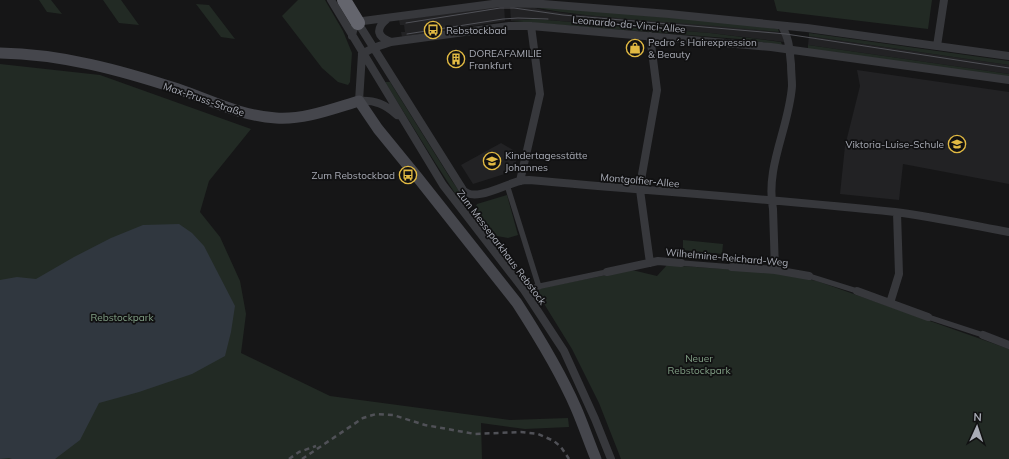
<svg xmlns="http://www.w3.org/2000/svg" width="1009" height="459" font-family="Mulish,sans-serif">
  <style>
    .built { fill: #222224 }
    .green { fill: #222a24 }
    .water { fill: #30373f }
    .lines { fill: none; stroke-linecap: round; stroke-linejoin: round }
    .pedestrian { stroke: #37383c; stroke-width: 5.5 }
    .minor { stroke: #37383c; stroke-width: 8 }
    .secondary { stroke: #45464c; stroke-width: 11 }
    .motorway { stroke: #64656d; stroke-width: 14 }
    .tram { stroke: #505157; stroke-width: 1 }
    .rail { stroke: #505157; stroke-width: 2.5; stroke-dasharray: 5 4; stroke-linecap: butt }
    .labels { text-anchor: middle; stroke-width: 3.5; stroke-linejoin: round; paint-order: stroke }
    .street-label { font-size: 10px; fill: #a9acb6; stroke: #111112 }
    .poi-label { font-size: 10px; fill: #a9acb6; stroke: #111112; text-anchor: start }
    .park-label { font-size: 10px; fill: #82a086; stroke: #111112 }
  </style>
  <rect width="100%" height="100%" fill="#161617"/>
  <path class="built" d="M504,5L505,21L402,37L401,32H405L404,25H400L399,20Z
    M510,5H523L543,10L571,14L737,27L782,33L784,42L710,33L586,23L534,19L511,21Z
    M809,36L1009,65V74L808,45Z
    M857,70L1009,92V184L903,164L899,200L840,194L845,146L860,86Z
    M501,143L518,153L514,171L473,184L461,165Z"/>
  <path class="green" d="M39,0H51L62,14L47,12Z
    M103,0H121L139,25L119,23Z
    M298,0H325L343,31L352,53L350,82L348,85L338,82L322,68L282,16Z
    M774,0H932L928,29L777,11Z
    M196,4L209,5L235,39L221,37Z
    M523,5L747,24L778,29L779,32C725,26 671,23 617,18C585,15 554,12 523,5Z
    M534,19L710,33L781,42L782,45L739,39L511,21Z
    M809,33L1009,61V65L809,36Z
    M808,45L1009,74V77L808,49Z
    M0,64L100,75L251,129L209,181L200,212L220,237L240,281L246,314L241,353L330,396L510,420L568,418L569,427L525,429L481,423L482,459H0Z
    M385,82H390L452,181L467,202L465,205L462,204L436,164Z
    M507,195L518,235L508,238L497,236L476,212L475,208L477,204Z
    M683,240L723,244L722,254L683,250Z
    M667,265L767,272L817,281L1009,349V459H621L599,403L572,349L538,294L539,290L541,288L632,270L657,276Z"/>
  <path class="water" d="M179,224L192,233L204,246L235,306L231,332L225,356L192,374L139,392L99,403L80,440L55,459H12L9,458L0,459V280L17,277L36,279L74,257L111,238L143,225Z"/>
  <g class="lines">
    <path class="pedestrian" d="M507,185L539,287
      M681,263L732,267
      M809,276L857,291
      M531,288L607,272
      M928,317L983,335"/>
    <path class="minor" d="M331,0L443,185L524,290L564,351L595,419L611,459
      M387,19C375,29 377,37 391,42
      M358,23L463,190C474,203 505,184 520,181C523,180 526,180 529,180C651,191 774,199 895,212C933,217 971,225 1009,232
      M352,36C353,28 355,24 363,21L500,3L543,4L669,14L807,28L1009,56
      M937,46L944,0
      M362,54L373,48L391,42L509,26H531L771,47L1009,80
      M362,54L359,101C375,100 385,104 397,115
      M520,181L540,94L531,26
      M650,263L640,190L641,180L657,90L650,36
      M732,267L775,270L809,276
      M775,270L773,209C765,167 789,128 792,86C792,79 791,72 791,64C789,47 790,42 782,26
      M607,272L658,261L681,263
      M857,291L928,317
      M890,303L899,274L897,213
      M983,335L1009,345"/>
    <path class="secondary" d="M0,53C61,54 120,70 178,89C210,100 241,116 276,118C304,120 332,109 359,101L378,129L418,178L517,303C539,337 560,371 576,408C583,424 589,442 596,459"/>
    <path class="motorway" d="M344,0L358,23"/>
    <path class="tram" d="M406,23L500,8H514L563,15L786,34L1009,68
      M407,34L503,19L518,18L548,19"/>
    <path class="rail" d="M289,459L299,452L316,446
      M302,459L363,418L376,414L393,415L425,425L475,434L521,432L538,434L554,441L561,447L569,459"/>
  </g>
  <defs>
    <symbol id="bus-ring" viewBox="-11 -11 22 22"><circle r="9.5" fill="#111112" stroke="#e2ba43" stroke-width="1.5"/><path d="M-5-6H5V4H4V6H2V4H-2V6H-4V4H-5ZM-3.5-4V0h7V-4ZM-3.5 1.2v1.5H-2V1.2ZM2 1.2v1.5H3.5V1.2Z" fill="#e2ba43"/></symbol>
    <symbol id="shop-ring" viewBox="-11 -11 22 22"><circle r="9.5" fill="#111112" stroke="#e2ba43" stroke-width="1.5"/><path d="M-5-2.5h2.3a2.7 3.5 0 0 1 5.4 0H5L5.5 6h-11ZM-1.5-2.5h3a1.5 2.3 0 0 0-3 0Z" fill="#e2ba43"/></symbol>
    <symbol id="building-ring" viewBox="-11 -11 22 22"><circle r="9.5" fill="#111112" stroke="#e2ba43" stroke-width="1.5"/><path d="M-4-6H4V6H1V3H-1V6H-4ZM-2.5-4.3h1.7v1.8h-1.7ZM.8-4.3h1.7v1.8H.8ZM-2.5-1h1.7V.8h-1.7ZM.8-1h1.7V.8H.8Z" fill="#e2ba43"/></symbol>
    <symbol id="school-ring" viewBox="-11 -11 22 22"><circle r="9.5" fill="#111112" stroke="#e2ba43" stroke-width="1.5"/><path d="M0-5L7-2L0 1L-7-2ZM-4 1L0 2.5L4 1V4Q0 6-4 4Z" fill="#e2ba43"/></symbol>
  </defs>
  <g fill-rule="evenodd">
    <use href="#bus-ring" x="423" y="20" width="20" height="20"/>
    <use href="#shop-ring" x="625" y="38" width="20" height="20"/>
    <use href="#building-ring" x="446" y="49" width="20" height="20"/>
    <use href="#school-ring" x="947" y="134" width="20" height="20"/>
    <use href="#school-ring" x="482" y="151" width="20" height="20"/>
    <use href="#bus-ring" x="398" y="165" width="20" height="20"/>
  </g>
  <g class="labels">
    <g class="street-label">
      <text transform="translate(629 24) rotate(5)" y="4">Leonardo-da-Vinci-Allee</text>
      <text transform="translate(204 99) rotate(19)" y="4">Max-Pruss-Straße</text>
      <text transform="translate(640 180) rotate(5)" y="4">Montgolfier-Allee</text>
      <text transform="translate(502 247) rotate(53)" y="4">Zum Messeparkhaus Rebstock</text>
      <text transform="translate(727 257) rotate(5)" y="4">Wilhelmine-Reichard-Weg</text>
    </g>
    <g class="poi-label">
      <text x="446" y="34">Rebstockbad</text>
      <text x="648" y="46">Pedro´s Hairexpression<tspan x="648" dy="12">&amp; Beauty</tspan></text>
      <text x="469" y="57">DOREAFAMILIE<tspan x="469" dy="12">Frankfurt</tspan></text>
      <text x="944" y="148" text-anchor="end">Viktoria-Luise-Schule</text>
      <text x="505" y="159">Kindertagesstätte<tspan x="505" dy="12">Johannes</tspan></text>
      <text x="395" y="179" text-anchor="end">Zum Rebstockbad</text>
    </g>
    <g class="park-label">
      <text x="122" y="321">Rebstockpark</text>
      <text x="699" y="362">Neuer<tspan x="699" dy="12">Rebstockpark</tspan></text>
    </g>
  </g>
  <g transform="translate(977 427) rotate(3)" stroke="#111112" stroke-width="3" paint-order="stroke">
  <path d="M0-3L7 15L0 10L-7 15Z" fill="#a9acb6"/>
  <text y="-6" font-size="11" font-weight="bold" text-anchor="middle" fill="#a9acb6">N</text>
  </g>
</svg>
